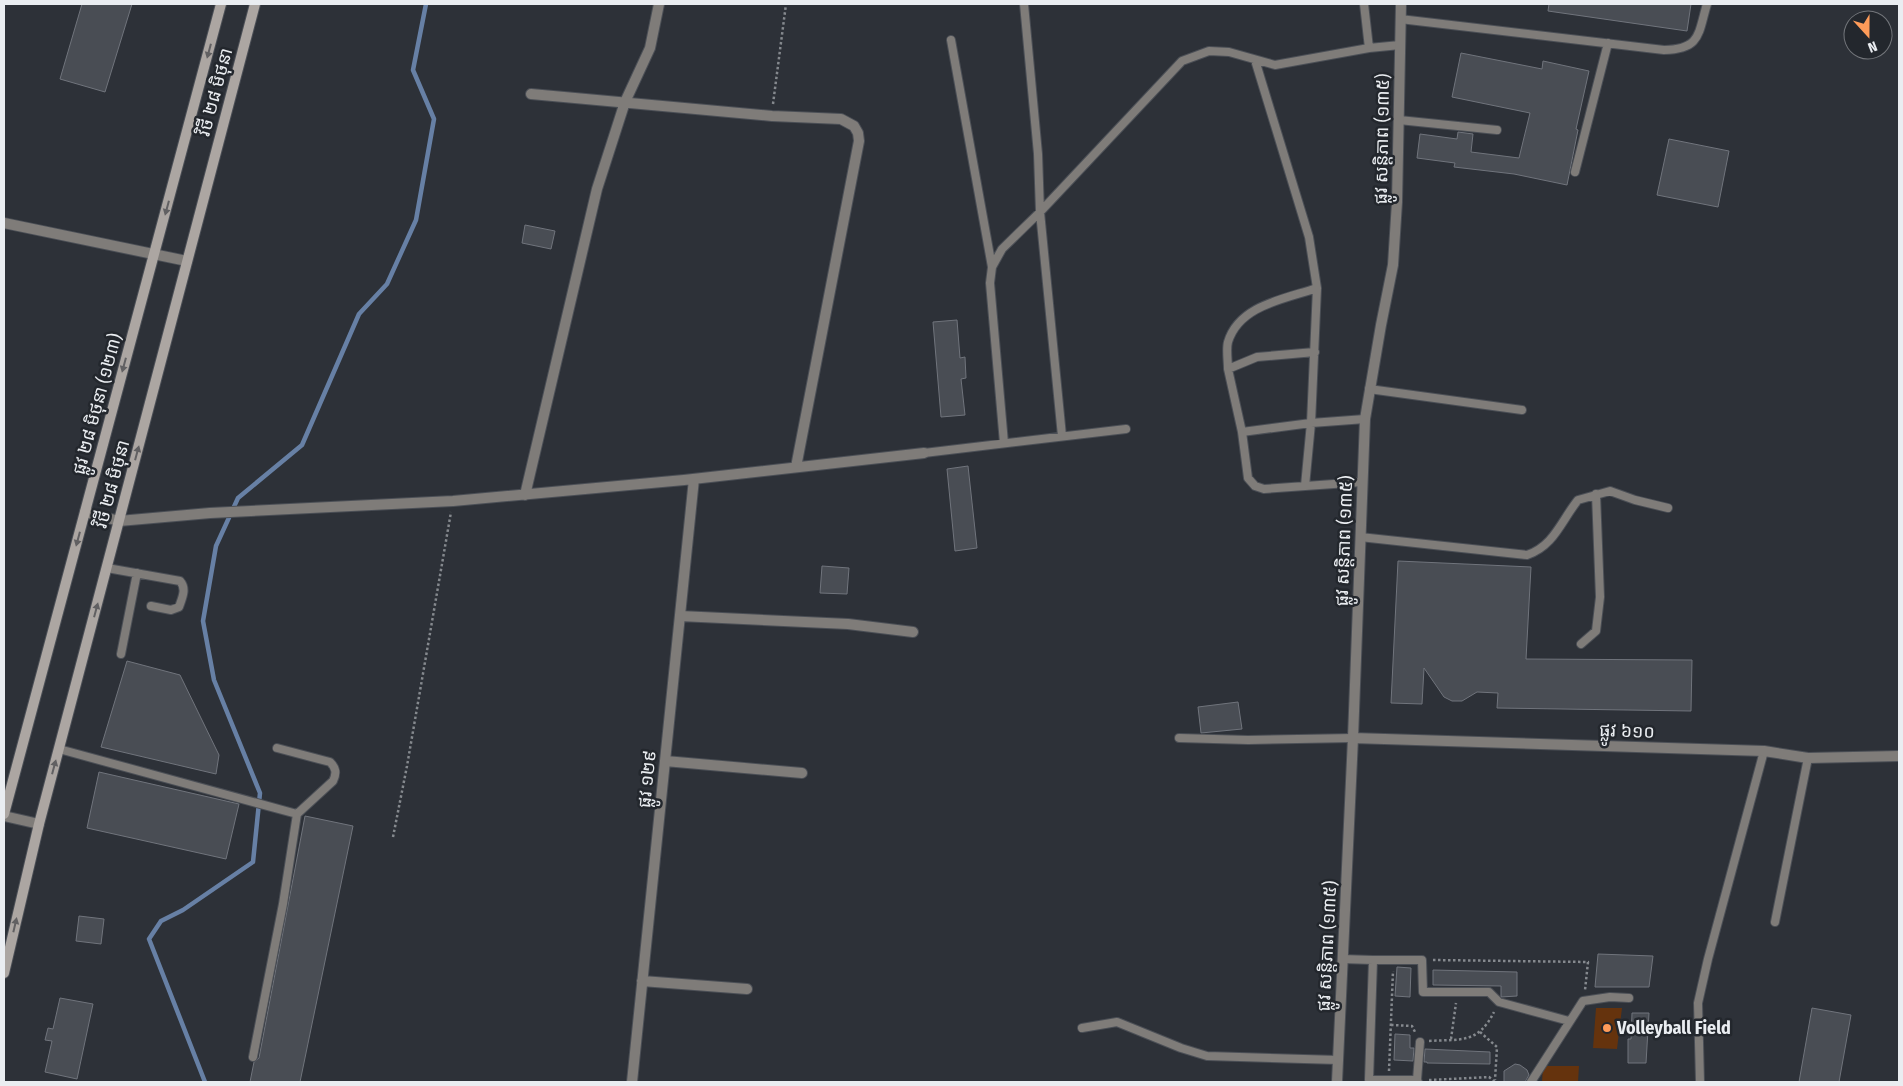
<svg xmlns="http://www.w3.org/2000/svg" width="1903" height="1086" font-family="'Fira Sans Condensed','Noto Sans Khmer',sans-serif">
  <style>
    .green { fill: #65330d }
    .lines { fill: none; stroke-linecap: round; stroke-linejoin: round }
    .stream { stroke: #6780a5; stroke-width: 4.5 }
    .building { fill: #494d54; stroke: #70747c }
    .service-casing { stroke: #4b4f56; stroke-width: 10 }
    .minor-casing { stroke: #4b4f56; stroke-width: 12 }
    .tertiary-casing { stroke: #4b4f56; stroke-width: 12 }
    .secondary-casing { stroke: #4b4f56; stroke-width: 12 }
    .path { stroke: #85898e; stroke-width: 2.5; stroke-dasharray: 2.5 2.5; stroke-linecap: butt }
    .service { stroke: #7f7c79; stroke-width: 8 }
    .minor { stroke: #7f7c79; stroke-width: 10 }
    .tertiary { stroke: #7f7c79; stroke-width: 10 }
    .secondary { stroke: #aca6a2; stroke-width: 10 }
    .oneway { fill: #616062 }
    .poi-dot { fill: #fe9b59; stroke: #23272d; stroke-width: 2 }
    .labels { text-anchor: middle; stroke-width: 5; stroke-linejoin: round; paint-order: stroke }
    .street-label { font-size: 18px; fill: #eaedf1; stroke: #23272d }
    .poi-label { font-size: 18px; font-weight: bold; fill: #eaedf1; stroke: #23272d; text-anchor: start }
  </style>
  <rect width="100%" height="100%" fill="#2d3138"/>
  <path class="green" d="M1596,1008H1622L1617,1049L1593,1048Z
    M1543,1066H1579L1578,1082H1542Z"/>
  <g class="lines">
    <path class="stream" d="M205,1082L149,939L161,921L183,910L253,862L260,793L214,680L203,621L216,546L238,498L302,445L359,314L387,284L416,220L434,119L413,70L426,4"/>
  </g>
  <path class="building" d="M82,4H132L105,92L60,79Z
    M1549,4H1691L1687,31L1548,11Z
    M1461,53L1542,69L1543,61L1589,71L1576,129L1578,130L1567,185L1514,174L1454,167L1455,163L1417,158L1420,134L1457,139L1458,132L1473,134L1471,152L1519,158L1530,113L1452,97Z
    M1669,139L1729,151L1718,207L1657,195Z
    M525,225L555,231L551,249L522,243Z
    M957,320L960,358L965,357L966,378L961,379L965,415L941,417L933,322Z
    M968,466L977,548L955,551L947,469Z
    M1398,561L1531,567L1526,659L1692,660L1691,711L1497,708L1498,693L1477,692L1462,701H1452L1444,697L1424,668L1422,704L1391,703Z
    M822,566L849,568L847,594L820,593Z
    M127,661L180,675L219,755L216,774L101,747Z
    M1238,702L1242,729L1201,733L1198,707Z
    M99,772L239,804L226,859L87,828Z
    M305,816L353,826L300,1082H250L254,1062L259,1058Z
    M79,916L104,919L101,944L76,941Z
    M1598,954L1653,956L1649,987H1595Z
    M1397,967L1411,968L1410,997L1395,996Z
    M1433,970L1517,972V996L1501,997V986L1433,985Z
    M60,998L93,1004L77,1079L45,1072L52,1041L45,1040L48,1028L53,1029Z
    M1812,1008L1851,1015L1839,1082H1799Z
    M1632,1013H1649L1646,1063H1628V1039H1631Z
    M1395,1034L1410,1035V1048H1414L1413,1061L1394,1060Z
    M1425,1049L1490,1052V1064L1427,1063V1062H1424Z
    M1515,1064L1520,1065L1527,1070L1529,1075L1525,1082H1504V1071Z"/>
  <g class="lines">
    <defs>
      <path id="service" d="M1024,4L1038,154L1040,212L1062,436
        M1364,4L1369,48
        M1400,19L1664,50C1701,49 1698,34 1707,4
        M951,40L992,267
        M1255,60L1309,237L1317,288L1311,423L1305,486
        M1399,120L1497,130
        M1575,172L1608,43
        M1315,352L1257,357L1228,369L1242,432L1248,478L1255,486L1264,489L1362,482
        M1228,369C1228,361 1226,349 1228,342C1239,305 1285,299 1317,288
        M1369,389L1522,410
        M1242,432L1311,423L1365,419
        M1004,443L990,283L992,267L1002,249L1040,212L1182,61L1209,51L1229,52L1275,65L1369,48L1400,45
        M924,453L1126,429
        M1360,537L1527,555C1554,546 1561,521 1578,500L1610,491L1635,500L1668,508
        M107,568L180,581C187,589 182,598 179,607L171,610L151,606
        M1581,644L1596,631L1600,597L1596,494
        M121,654L137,573
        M1179,738L1248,740L1353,738
        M277,748L330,762C336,768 337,773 333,781L297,814
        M59,749L297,814L283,904L253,1057
        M1775,922L1808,758
        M1342,959L1373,960L1369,1080H1417L1418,1082
        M1373,960H1422L1423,992H1489L1499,1002L1569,1021
        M1082,1028L1117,1022L1181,1048L1207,1056L1338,1060
        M1417,1080L1420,1042
        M1531,1082L1583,1001L1610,997L1629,998
        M1700,1082L1698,1003L1708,959L1764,751"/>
      <path id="minor" d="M531,94L772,116L841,119L854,126L858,133L859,141L796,467
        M4,223L187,261
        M525,495L597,189L625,102L650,48L659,4
        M85,512L119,521L210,513L453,501L684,480L924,453
        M680,616L848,624L913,632
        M1353,738L1764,751L1808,758L1899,756
        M665,761L802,773
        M642,981L747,989
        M632,1082L694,479
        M1337,1082L1353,738L1365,419L1381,325L1393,265L1397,202L1401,4"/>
      <path id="tertiary" d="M4,816L39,824"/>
      <path id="secondary" d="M4,814L221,4
        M4,973L39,824L255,4"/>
    </defs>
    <use href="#service" class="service-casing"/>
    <use href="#minor" class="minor-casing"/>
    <use href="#tertiary" class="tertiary-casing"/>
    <use href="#secondary" class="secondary-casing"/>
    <path class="path" d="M773,104L786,4
      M393,837L407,766L451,512
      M1433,960L1588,962L1585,990
      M1391,1025L1412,1026L1416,1034
      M1480,1032L1497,1047L1495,1080
      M1451,1039L1456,1003
      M1429,1041C1461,1039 1478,1044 1494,1012
      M1389,1071L1393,971
      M1429,1080L1489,1077L1495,1082"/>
    <use href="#service" class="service"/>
    <use href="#minor" class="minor"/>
    <use href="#tertiary" class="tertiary"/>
    <use href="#secondary" class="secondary"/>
  </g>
  <defs><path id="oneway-solid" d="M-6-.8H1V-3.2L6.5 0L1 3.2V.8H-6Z" transform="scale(1.25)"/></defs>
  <g class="oneway">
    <use href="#oneway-solid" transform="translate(209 51) rotate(105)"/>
    <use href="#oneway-solid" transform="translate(167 208) rotate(105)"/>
    <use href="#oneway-solid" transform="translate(124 365) rotate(105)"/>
    <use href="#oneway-solid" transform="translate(137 453) rotate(-75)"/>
    <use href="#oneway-solid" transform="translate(78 539) rotate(105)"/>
    <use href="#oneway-solid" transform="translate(96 610) rotate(-75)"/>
    <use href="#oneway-solid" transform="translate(54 767) rotate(-75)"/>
    <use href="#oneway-solid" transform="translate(15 925) rotate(-77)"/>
  </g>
  <circle class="poi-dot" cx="1607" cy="1028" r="5"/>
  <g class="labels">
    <g class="street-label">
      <text transform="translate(215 92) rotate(-75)" y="6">វិថី ២៨ មិថុនា</text>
      <text transform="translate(1382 139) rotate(-89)" y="6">ផ្លូវ សន្តិភាព (១៣៥)</text>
      <text transform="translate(97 404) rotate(-75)" y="6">ផ្លូវ ២៨ មិថុនា (១២៣)</text>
      <text transform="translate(112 484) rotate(-75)" y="6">វិថី ២៨ មិថុនា</text>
      <text transform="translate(1344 541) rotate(-88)" y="6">ផ្លូវ សន្តិភាព (១៣៥)</text>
      <text transform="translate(1627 731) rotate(2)" y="6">ផ្លូវ ៦១០</text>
      <text transform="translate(647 779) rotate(-84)" y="6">ផ្លូវ ១២៩</text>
      <text transform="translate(1327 946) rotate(-87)" y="6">ផ្លូវ សន្តិភាព (១៣៥)</text>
    </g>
    <g class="poi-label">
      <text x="1617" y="1034">Volleyball Field</text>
    </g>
  </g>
  <rect width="1903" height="1086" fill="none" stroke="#eaedf1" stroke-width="10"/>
  <g transform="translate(1868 35) rotate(159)"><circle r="24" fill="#23272d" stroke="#73767b"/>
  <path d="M0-4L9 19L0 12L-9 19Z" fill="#fe9b59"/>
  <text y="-8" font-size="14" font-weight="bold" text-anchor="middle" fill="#eaedf1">N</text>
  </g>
</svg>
